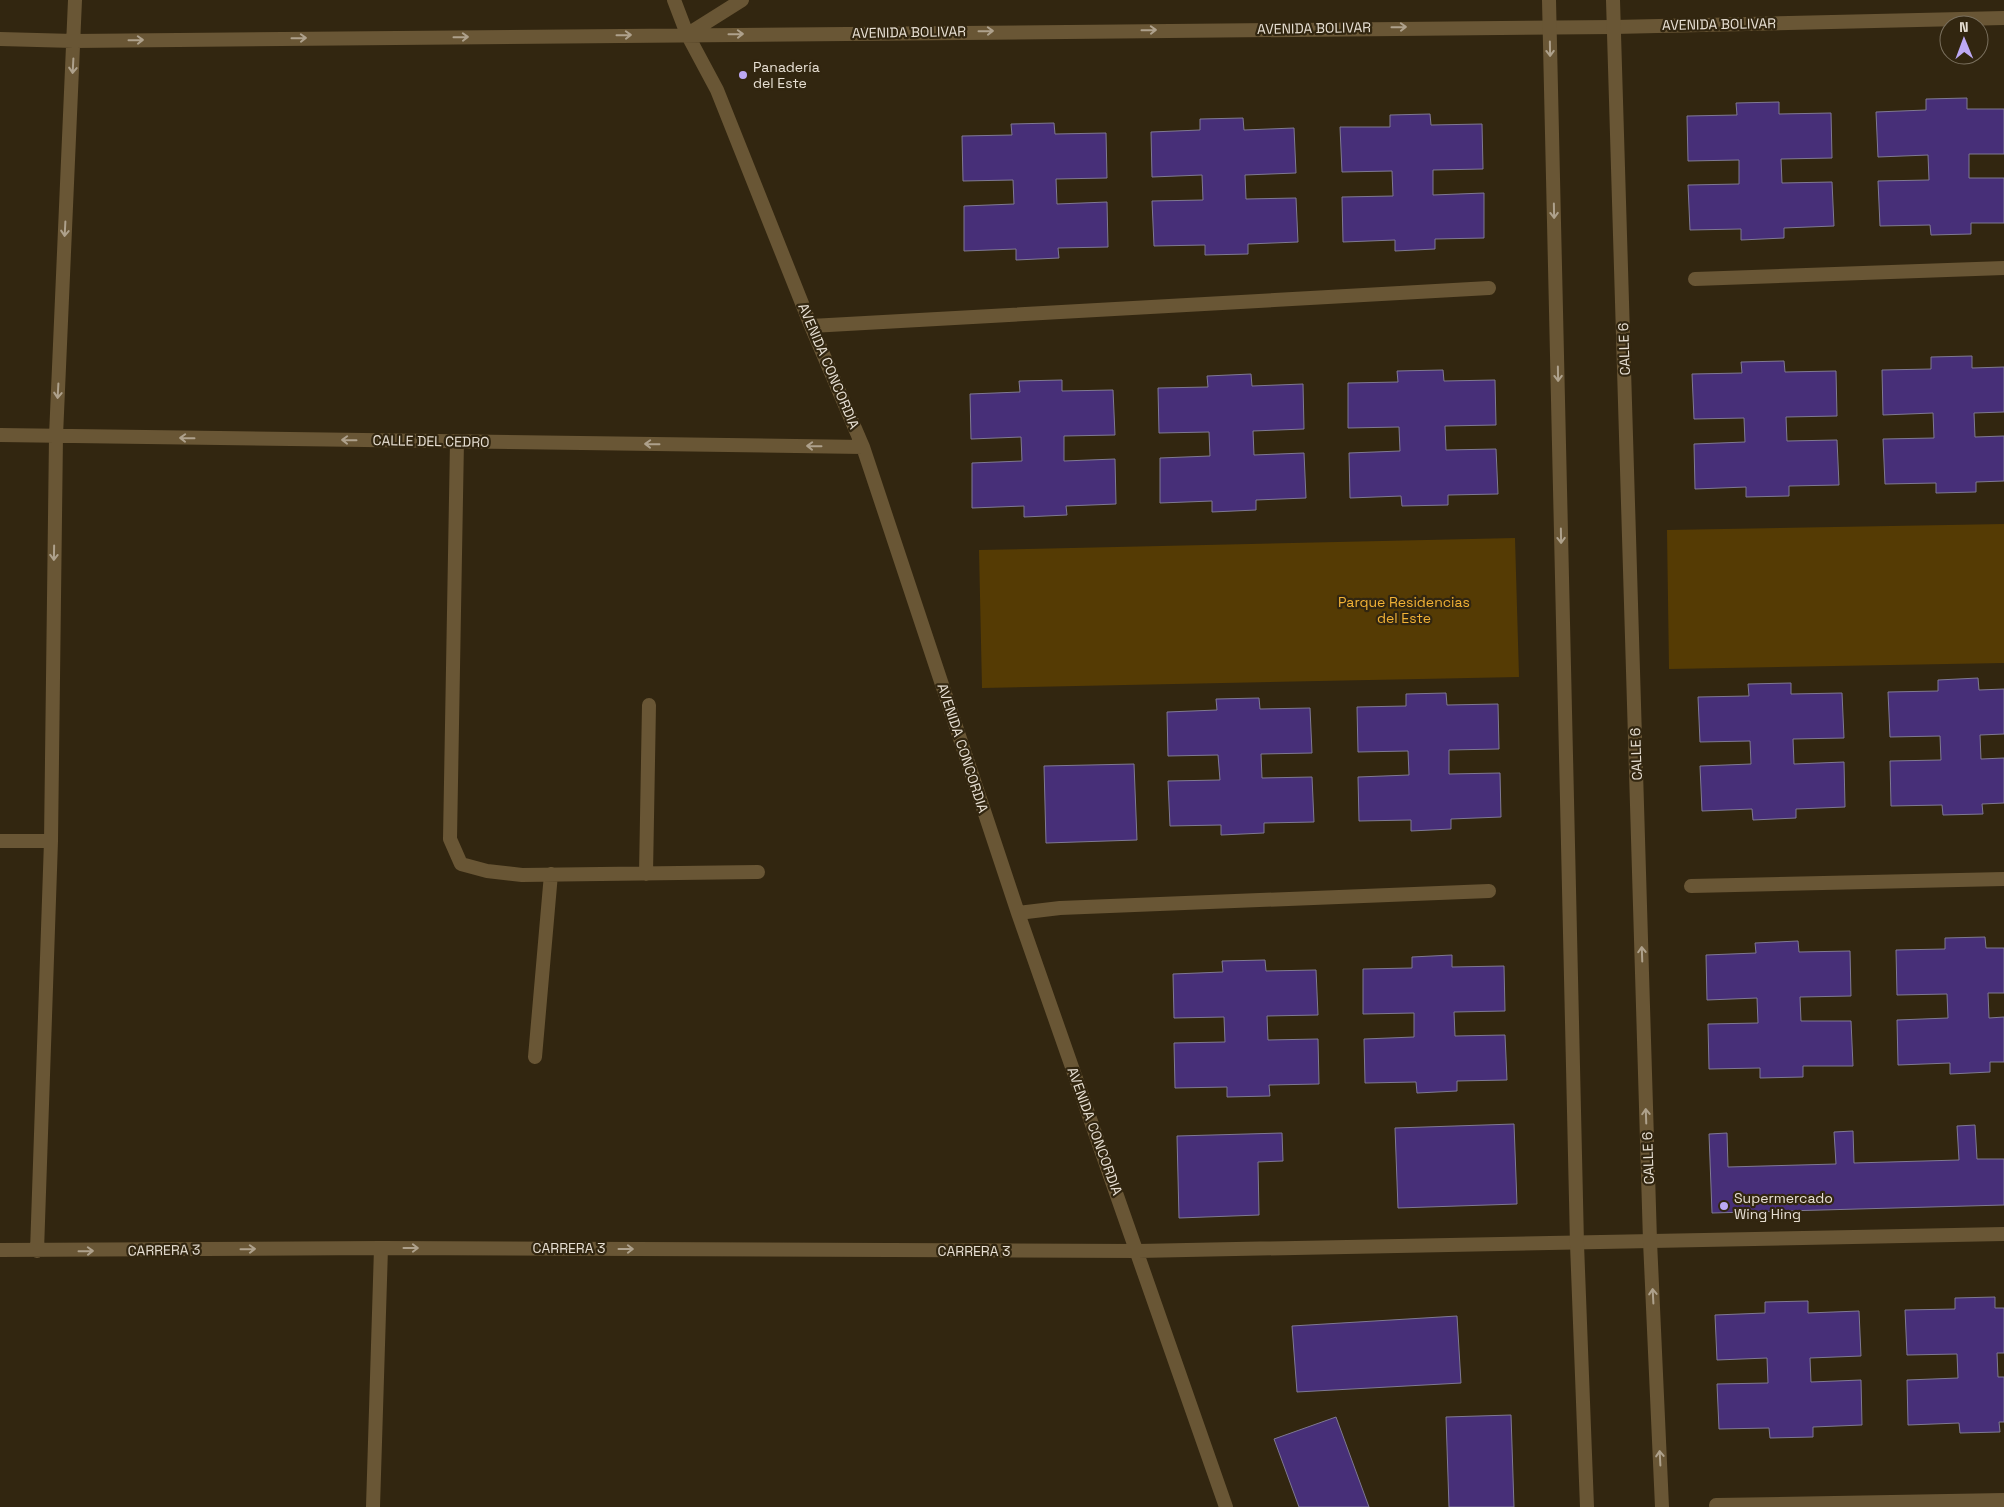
<svg xmlns="http://www.w3.org/2000/svg" width="2004" height="1507" font-family="'Space Grotesk',sans-serif">
  <style>
    .green { fill: #553b04 }
    .building { fill: #472f78; stroke: #7f7992 }
    .lines { fill: none; stroke-linecap: round; stroke-linejoin: round }
    .minor { stroke: #695635; stroke-width: 14 }
    .tertiary { stroke: #695635; stroke-width: 14 }
    .oneway { stroke: #aea18c }
    .poi-dot { fill: #bda9f5; stroke: #322610; stroke-width: 2 }
    .labels { text-anchor: middle; stroke-width: 4.5; stroke-linejoin: round; paint-order: stroke }
    .street-label { font-size: 14px; fill: #e7dfd3; stroke: #322610 }
    .poi-label { font-size: 14px; fill: #e7dfd3; stroke: #322610; text-anchor: start }
    .park-label { font-size: 14px; fill: #f2b236; stroke: #322610 }
  </style>
  <rect width="100%" height="100%" fill="#322610"/>
  <path class="green" d="M2004,524V663L1669,669L1667,530Z
    M1515,538L1519,677L982,688L979,550Z"/>
  <path class="building" d="M1967,98V109H2004V154H1969V178H2004V223H1971V234L1931,235L1930,225L1880,226L1878,181L1929,180L1928,155L1878,157L1876,112L1926,110V99Z
    M1779,102V114L1831,113L1832,158L1781,159L1782,183L1832,182L1834,226L1784,228V238L1741,240V229L1690,230L1688,185L1739,184V160L1688,161L1687,116L1737,115L1736,103Z
    M1430,114L1431,125L1482,124L1483,169L1433,170V195L1484,193V238L1435,239V249L1395,251V240L1343,242L1342,197L1393,196L1392,171L1342,172L1340,127H1390V115Z
    M1243,118L1244,130L1294,128L1296,173L1245,175L1246,199L1296,198L1298,242L1248,244V254L1205,255V245L1154,246L1152,201L1203,200L1202,175L1152,177L1151,132L1200,130V119Z
    M1054,123L1055,134L1106,133L1107,178L1056,179L1057,204L1107,202L1108,247L1058,248L1059,258L1016,260V249L964,251V206L1014,204L1013,180L963,181L962,136L1012,135L1011,124Z
    M1972,356V368L2004,367V412L1974,413L1975,437L2004,436V481L1976,482V492L1936,493V483L1885,484L1883,439L1934,438L1933,413L1883,415L1882,370L1931,369V357Z
    M1784,361L1785,372L1836,371L1837,416L1786,417L1787,441L1837,440L1839,485L1789,486V496L1746,497V487L1695,489L1694,444L1745,442L1744,418L1694,419L1692,374L1742,373L1741,362Z
    M1443,370L1444,381L1495,380L1496,425L1445,426L1446,450L1496,449L1498,494L1448,495V505L1402,506L1401,496L1350,498L1349,453L1400,451L1399,427L1348,428V383L1398,382L1397,371Z
    M1251,374L1252,386L1303,384L1304,429L1253,431L1254,455L1304,453L1306,498L1256,500V510L1212,512V501L1160,503V458L1210,456L1209,432L1159,433L1158,388L1208,387L1207,376Z
    M1062,380V391L1113,390L1115,435L1064,436V461L1115,459L1116,504L1066,506L1067,515L1024,517V506L972,508V463L1022,461L1021,437L971,439L970,394L1020,392L1019,381Z
    M1978,678L1979,690L2004,689V734L1980,735L1981,759L2004,758V803L1982,804L1983,814L1943,815L1942,805L1891,806L1890,761L1941,760L1940,736L1890,737L1888,692L1938,691V680Z
    M1791,683V694L1842,693L1844,738L1793,739L1794,764L1844,762L1845,807L1796,809V818L1753,820L1752,809L1702,811L1700,766L1751,764L1750,741L1700,742L1698,697L1749,696L1748,684Z
    M1446,693L1447,705L1498,704L1499,749L1449,750V774L1500,773L1501,817L1451,819V829L1411,831V820L1359,821L1358,777L1409,775L1408,751L1358,752L1357,707L1406,706V694Z
    M1259,698L1260,709L1310,708L1312,753L1261,754L1262,778L1312,777L1314,822L1264,823V833L1221,835V825L1170,826L1168,781L1220,780L1218,755L1168,756L1167,712L1217,710L1216,699Z
    M1134,764L1137,840L1046,843L1044,766Z
    M1985,937L1986,948H2004V993H1988L1989,1018L2004,1017V1062H1990V1072L1950,1074V1063L1898,1065L1897,1020L1948,1018L1947,994L1897,995L1896,950L1945,949V938Z
    M1798,941L1799,952L1850,951L1851,996L1800,997L1801,1021H1851L1853,1066H1803V1077L1760,1078V1068L1709,1069L1708,1024L1758,1023L1757,998L1707,1000L1706,955L1756,953L1755,943Z
    M1452,955V967L1504,966L1505,1011L1454,1012L1455,1036L1505,1035L1507,1080L1457,1081V1091L1417,1093L1416,1082L1365,1083L1364,1039L1414,1037V1013L1363,1014V969L1412,968V957Z
    M1265,960L1266,971L1316,970L1318,1015L1267,1016L1268,1040L1318,1039L1319,1084L1269,1085L1270,1096L1227,1097V1087L1175,1088L1174,1043L1225,1042L1224,1017L1174,1018L1173,974L1223,972L1222,961Z
    M1514,1124L1517,1204L1398,1208L1395,1128Z
    M1975,1125L1977,1159H2004V1205L1712,1213L1709,1134L1727,1133L1728,1167L1836,1164L1834,1132L1853,1131L1854,1163L1959,1160L1957,1126Z
    M1282,1133L1283,1161L1258,1162L1259,1215L1179,1218L1177,1136Z
    M1995,1297V1308H2004V1353H1997L1998,1377H2004V1422H1999L2000,1432L1960,1433L1959,1423L1908,1425L1907,1380L1958,1378L1957,1354L1907,1355L1905,1310L1955,1309V1298Z
    M1808,1301V1313L1859,1311L1861,1356L1810,1358L1811,1382L1861,1380L1862,1425L1813,1427V1437L1770,1438L1769,1428L1719,1429L1717,1384L1768,1383L1767,1358L1717,1360L1715,1315L1765,1313V1302Z
    M1457,1316L1461,1383L1297,1392L1292,1326Z
    M1511,1415L1514,1507H1449L1446,1417Z
    M1336,1417L1369,1507H1299L1274,1439Z"/>
  <g class="lines">
    <path class="minor" d="M674,0L687,34L717,90L811,326L863,447L1018,913L1226,1507
      M688,34L742,0
      M0,39L74,41L1614,27L2004,18
      M1695,279L2004,268
      M811,326L1489,288
      M0,435L863,447
      M457,441L450,839L461,864L487,871L522,875L758,872
      M0,841H51
      M646,874L649,705
      M1691,886L2004,879
      M1018,913L1060,908L1489,891
      M535,1057L551,874
      M0,1250L381,1248L1138,1251L2004,1234
      M37,1251L51,841L56,436L75,0
      M1716,1505L2004,1500
      M373,1507L381,1248"/>
    <path class="tertiary" d="M1549,0L1577,1244L1587,1507
      M1613,0L1650,1241L1662,1507"/>
  </g>
  <defs><path id="oneway-shaft" d="M-6 0H5M1.5-3L5.5 0L1.5 3" fill="none" stroke-width="1.6" stroke-linecap="round" stroke-linejoin="round" transform="scale(1.25)"/></defs>
  <g class="oneway">
    <use href="#oneway-shaft" transform="translate(1399 27) rotate(-1)"/>
    <use href="#oneway-shaft" transform="translate(1149 30) rotate(-1)"/>
    <use href="#oneway-shaft" transform="translate(986 31) rotate(-1)"/>
    <use href="#oneway-shaft" transform="translate(736 34) rotate(-1)"/>
    <use href="#oneway-shaft" transform="translate(624 35) rotate(-1)"/>
    <use href="#oneway-shaft" transform="translate(461 37) rotate(-1)"/>
    <use href="#oneway-shaft" transform="translate(299 38) rotate(-1)"/>
    <use href="#oneway-shaft" transform="translate(136 40) rotate(-1)"/>
    <use href="#oneway-shaft" transform="translate(1550 49) rotate(89)"/>
    <use href="#oneway-shaft" transform="translate(73 66) rotate(93)"/>
    <use href="#oneway-shaft" transform="translate(1554 211) rotate(89)"/>
    <use href="#oneway-shaft" transform="translate(65 229) rotate(93)"/>
    <use href="#oneway-shaft" transform="translate(1558 374) rotate(89)"/>
    <use href="#oneway-shaft" transform="translate(58 391) rotate(93)"/>
    <use href="#oneway-shaft" transform="translate(187 438) rotate(-179)"/>
    <use href="#oneway-shaft" transform="translate(349 440) rotate(-179)"/>
    <use href="#oneway-shaft" transform="translate(652 444) rotate(-179)"/>
    <use href="#oneway-shaft" transform="translate(814 446) rotate(-179)"/>
    <use href="#oneway-shaft" transform="translate(1561 536) rotate(89)"/>
    <use href="#oneway-shaft" transform="translate(54 553) rotate(91)"/>
    <use href="#oneway-shaft" transform="translate(1642 954) rotate(-92)"/>
    <use href="#oneway-shaft" transform="translate(1646 1116) rotate(-92)"/>
    <use href="#oneway-shaft" transform="translate(411 1248)"/>
    <use href="#oneway-shaft" transform="translate(248 1249) rotate(-1)"/>
    <use href="#oneway-shaft" transform="translate(626 1249)"/>
    <use href="#oneway-shaft" transform="translate(86 1251) rotate(-1)"/>
    <use href="#oneway-shaft" transform="translate(1653 1296) rotate(-93)"/>
    <use href="#oneway-shaft" transform="translate(1660 1458) rotate(-93)"/>
  </g>
  <g class="poi-dot">
    <circle cx="743" cy="75" r="5"/>
    <circle cx="1724" cy="1206" r="5"/>
  </g>
  <g class="labels">
    <g class="street-label">
      <text transform="translate(1719 24) rotate(-1)" y="5">AVENIDA BOLIVAR</text>
      <text transform="translate(1314 28) rotate(-1)" y="5">AVENIDA BOLIVAR</text>
      <text transform="translate(909 32) rotate(-1)" y="5">AVENIDA BOLIVAR</text>
      <text transform="translate(1624 349) rotate(-92)" y="5">CALLE 6</text>
      <text transform="translate(829 366) rotate(67)" y="5">AVENIDA CONCORDIA</text>
      <text transform="translate(431 441) rotate(1)" y="5">CALLE DEL CEDRO</text>
      <text transform="translate(963 748) rotate(72)" y="5">AVENIDA CONCORDIA</text>
      <text transform="translate(1636 754) rotate(-92)" y="5">CALLE 6</text>
      <text transform="translate(1095 1131) rotate(70)" y="5">AVENIDA CONCORDIA</text>
      <text transform="translate(1648 1158) rotate(-92)" y="5">CALLE 6</text>
      <text x="569" y="1253">CARRERA 3</text>
      <text transform="translate(164 1250) rotate(-1)" y="5">CARRERA 3</text>
      <text x="974" y="1256">CARRERA 3</text>
    </g>
    <g class="poi-label">
      <text x="753" y="72">Panadería<tspan x="753" dy="16">del Este</tspan></text>
      <text x="1734" y="1203">Supermercado<tspan x="1734" dy="16">Wing Hing</tspan></text>
    </g>
    <g class="park-label">
      <text x="1404" y="607">Parque Residencias<tspan x="1404" dy="16">del Este</tspan></text>
    </g>
  </g>
  <g transform="translate(1964 40) rotate(359)"><circle r="24" fill="#322610" stroke="#7a705e"/>
  <path d="M0-4L9 19L0 12L-9 19Z" fill="#bda9f5"/>
  <text y="-8" font-size="14" font-weight="bold" text-anchor="middle" fill="#e7dfd3">N</text>
  </g>
</svg>
